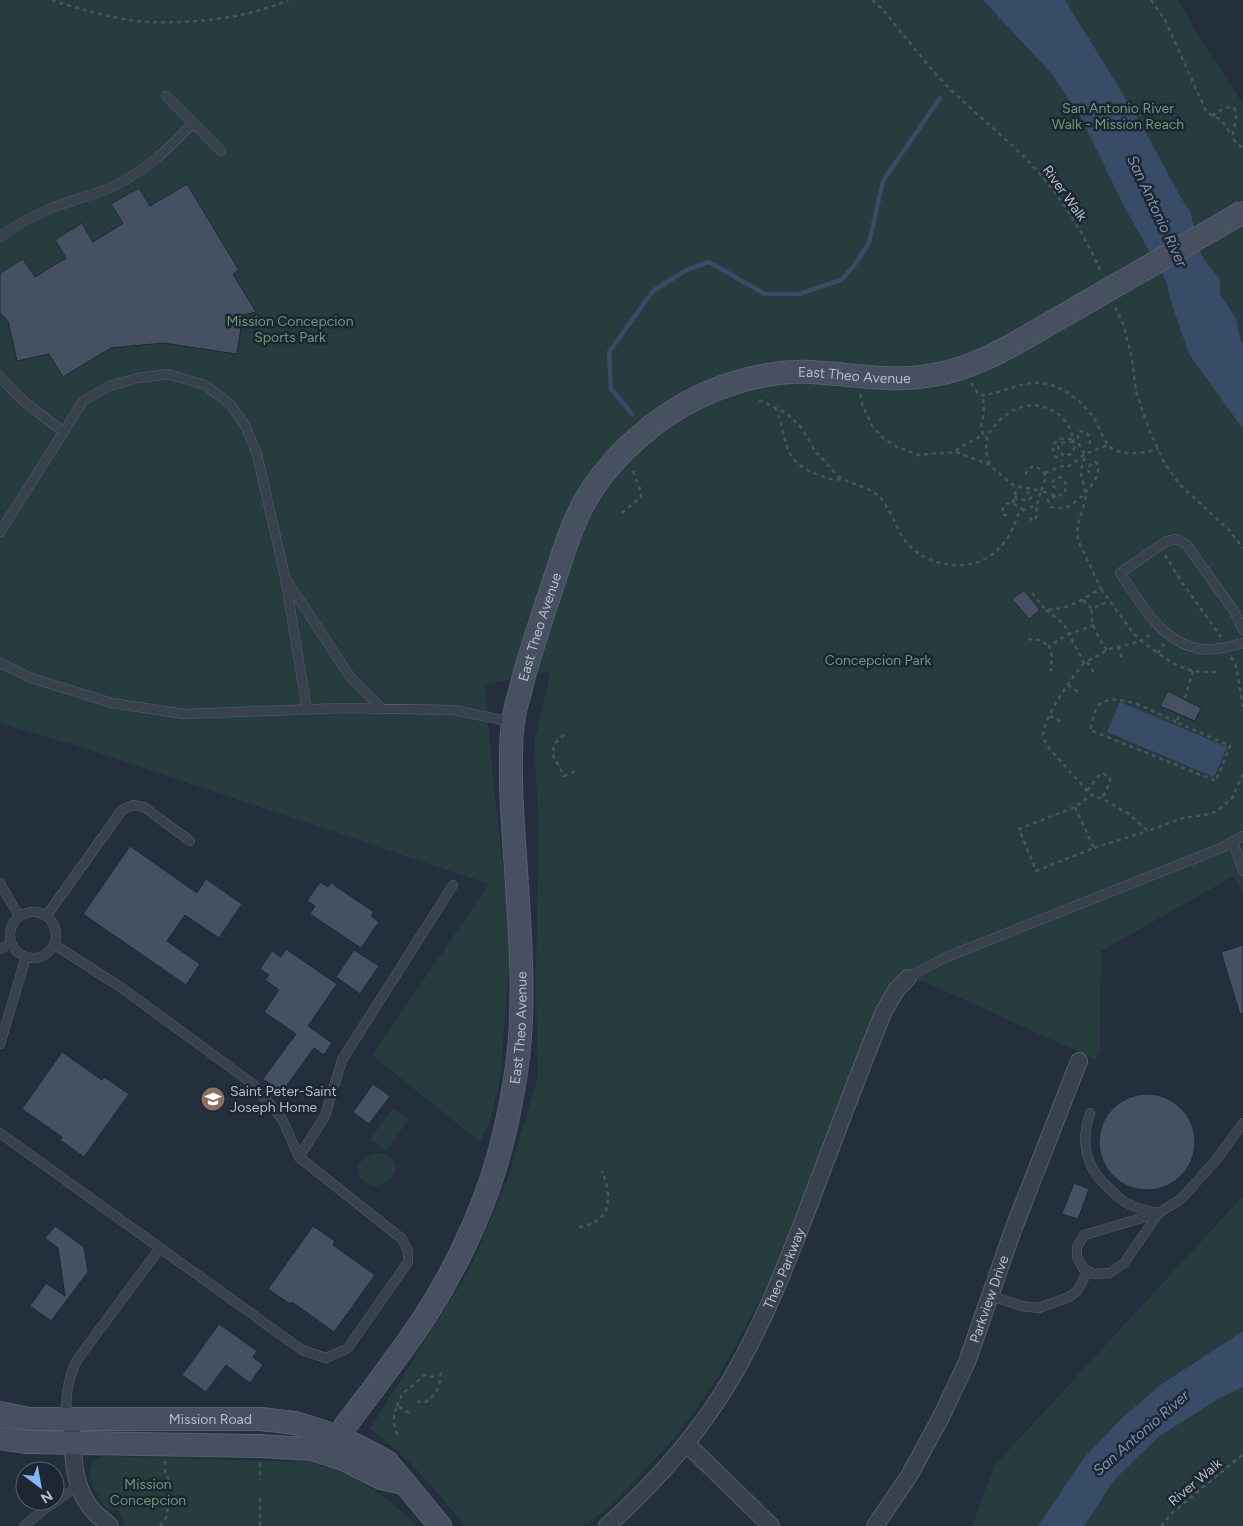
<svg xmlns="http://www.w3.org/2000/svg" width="1243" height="1526" font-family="Figtree,sans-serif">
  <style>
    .green { fill: #263c3f }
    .water { fill: #394c67 }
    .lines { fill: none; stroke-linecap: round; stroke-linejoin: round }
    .stream { stroke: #394c67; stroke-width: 4.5 }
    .building { fill: #455162; stroke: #1f2835 }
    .lane-casing { stroke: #565f6c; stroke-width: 10 }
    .street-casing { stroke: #565f6c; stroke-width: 18 }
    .secondary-casing { stroke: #565f6c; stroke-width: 24 }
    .path { stroke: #44595c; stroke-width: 2.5; stroke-dasharray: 4 4; stroke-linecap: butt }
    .lane { stroke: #38414e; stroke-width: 9 }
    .street { stroke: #38414e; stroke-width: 16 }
    .secondary { stroke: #465061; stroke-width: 22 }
    .secondary-bridge-casing { stroke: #565f6c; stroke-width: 24; stroke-linecap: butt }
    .secondary-bridge { stroke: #465061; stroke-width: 22 }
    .labels { text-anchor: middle; stroke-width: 5; stroke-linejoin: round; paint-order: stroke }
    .park-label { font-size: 14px; fill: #6b9a76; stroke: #1d2633 }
    .street-label { font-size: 14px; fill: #b4bcc9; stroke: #1d2633 }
    .poi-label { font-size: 14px; fill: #b4bcc9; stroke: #1d2633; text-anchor: start }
    .water-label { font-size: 15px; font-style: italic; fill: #7c92b1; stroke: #1d2633 }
  </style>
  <rect width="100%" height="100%" fill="#242f3e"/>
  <path class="green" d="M0,0H1179L1193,27L1243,104V895L1234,876L1101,951L1100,1051L1096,1060L923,981L890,984L874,1017L768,1284L721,1372L701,1402L676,1436L614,1503L585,1526H464C437,1490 407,1456 370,1429L471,1267L508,1178L538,1076L536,981L539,823L534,744L551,671L485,685L493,778L511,939L500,1080L489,1124L480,1142L372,1055L489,884L80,747L0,723Z
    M393,1108L409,1119L386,1151L370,1139Z
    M371,1154C403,1149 403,1184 373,1186L360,1179L357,1167L359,1163Z
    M1243,1196V1526H972L994,1466Z
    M103,1456L309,1462L349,1475L380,1494L405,1514L417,1526H125L119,1511L107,1509C97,1497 92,1484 89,1469L94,1461Z"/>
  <path class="water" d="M983,0H1065L1142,125L1181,198L1190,211L1201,254L1207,264L1220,279V295L1236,318L1240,339L1243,344V429L1189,354L1172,305L1166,281L1125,208L1080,116L1052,74Z
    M1120,702L1227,747L1214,777L1107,732Z
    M1243,1331V1387L1218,1399L1158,1437L1114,1480L1084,1526H1038L1083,1459L1121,1419L1159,1386Z"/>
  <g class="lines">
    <path class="stream" d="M632,414L611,389L609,352L653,291L686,270L709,262L765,294H799L841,280L853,267L869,243L883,181L940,98"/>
  </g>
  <path class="building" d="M187,184L239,270L233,274L256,312L243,315L237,354L163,343L111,348L63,377L49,354L17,361L8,321L0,313V273L23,259L35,277L66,258L55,240L82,223L93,242L123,223L111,204L139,188L150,206Z
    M1024,590L1040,610L1029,619L1012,599Z
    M1168,691L1201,708L1195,721L1160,706Z
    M130,846L197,893L206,879L242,904L219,938L185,915L167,941L200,964L186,985L83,914Z
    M320,882L328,887L331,883L374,912L371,916L379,922L361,948L310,914L315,906L307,901Z
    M1243,945V1013L1240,1014L1221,952Z
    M286,949L337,984L308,1026L332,1043L324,1055L314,1048L282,1092L263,1079L296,1034L264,1012L279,990L265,980L269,975L260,969L272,951L281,957Z
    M354,950L379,966L360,994L336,977Z
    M62,1052L102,1080L104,1077L129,1094L84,1157L60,1140L62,1137L22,1109Z
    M373,1084L390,1096L369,1124L353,1112Z
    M1099 1142a48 48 0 1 1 96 0a48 48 0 1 1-96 0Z
    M1074,1183L1089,1189L1078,1219L1062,1214Z
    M55,1226L84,1247L88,1272L51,1321L30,1306L46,1283L65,1296L58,1248L45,1238Z
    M313,1226L335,1241L333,1245L375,1275L334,1332L292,1302L290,1304L268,1289Z
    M219,1324L257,1351L253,1357L263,1365L250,1383L226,1365L206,1392L182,1375Z"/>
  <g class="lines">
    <defs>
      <path id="lane" d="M166,96L221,151
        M0,237C15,226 30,217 47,210C68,201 91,196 112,187C147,170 167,150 193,123
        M0,376C18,399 41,415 64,432
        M0,532L83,401L109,386L138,378L168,374L205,385L230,404L245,425L257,454L285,577L307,710
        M287,581L351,678L382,709
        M1243,630L1234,611L1186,544L1176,539L1167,541L1120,573C1141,603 1161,643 1201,649C1215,651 1230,646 1243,643
        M0,663L31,678L112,703L184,714L344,708L454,710L512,722
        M1233,842L1243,871
        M0,883L19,916
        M10 935a23 23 0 1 1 46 0a23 23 0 1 1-46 0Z
        M47,915L122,810L133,805L144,807L190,841
        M0,949L11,943
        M908,978L944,958L1221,848L1243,836
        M0,1044L26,957
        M1090,1113C1079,1146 1087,1171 1113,1192C1118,1196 1123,1202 1129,1204C1138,1209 1149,1211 1159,1213L1181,1199L1217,1159L1243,1123
        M0,1133L302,1350L326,1358L348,1348L408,1262V1251L402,1239L299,1157L282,1119L253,1084L122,988L55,945
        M299,1157L325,1116L342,1060L453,885
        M1159,1213L1124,1263L1110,1273L1094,1274L1083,1268L1077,1257V1247L1084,1235Z
        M991,1296L1022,1306L1039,1308L1069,1297L1077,1291L1088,1271
        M66,1418C66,1395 67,1381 77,1360L160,1248
        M24,1526L42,1511L78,1486"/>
      <g id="street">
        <path d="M72,1419C73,1452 71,1488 95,1513C100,1518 106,1521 110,1526"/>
        <path d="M687,1444L771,1526"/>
        <path id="s1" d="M607,1526C655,1483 698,1435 731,1379C765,1321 789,1258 813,1195C836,1134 859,1072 884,1011L897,989L908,978"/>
        <path id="s2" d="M875,1526L909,1476L941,1417L967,1362L1013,1230L1079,1061"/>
      </g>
      <g id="secondary">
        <path id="s3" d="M0,1413L30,1419H261L295,1423L324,1432L355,1445L378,1457L387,1462L440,1526"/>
        <path d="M0,1438L26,1442L260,1446L312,1449L343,1459L381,1478L403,1483"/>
        <path id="s4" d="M330,1454L337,1437C366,1398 397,1359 424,1318C461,1261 492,1192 506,1126C514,1090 520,1054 521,1018C523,969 519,919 516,870C514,842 512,813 511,785C511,764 510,743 513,723C514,712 517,702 520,692C529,654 542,618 554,581C563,554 571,526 585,501C605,465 642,430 678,408C716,385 766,370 811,372C849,374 889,382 927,376C981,369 1028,335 1075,309"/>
      </g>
    </defs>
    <use href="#lane" class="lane-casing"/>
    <use href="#street" class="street-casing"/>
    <use href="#secondary" class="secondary-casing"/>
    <path class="path" d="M52,0C61,4 72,6 81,9C103,15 127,21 149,22C192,24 249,18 288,0
      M872,0L883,10C904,35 924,62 947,86C971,110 998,131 1022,155C1056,188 1083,231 1102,274
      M1151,0L1165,20L1206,111C1211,116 1216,116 1221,121C1227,125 1227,131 1233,135
      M1212,116C1219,112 1225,105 1234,108C1243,124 1221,135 1243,148
      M1115,307L1124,326L1132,359L1136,391L1149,430L1165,464L1179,484L1229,530L1243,548
      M971,383L979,395C1003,395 1023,378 1047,384C1066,388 1084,403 1095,420C1100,429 1104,443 1113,449C1125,456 1146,453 1158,449
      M860,394L863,407L873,427L883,438L895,446L918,455L956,452L988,464L1013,485L1041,491L1046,477L1043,471L1035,466L1029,468L1026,473L1029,478
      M759,400L786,413L800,426L815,451L838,476C849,484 864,485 876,494C890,505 894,525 904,539C923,566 967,574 993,554C1002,547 1009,536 1014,526C1016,522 1016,516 1020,513C1024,509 1032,507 1037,504L1041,491L1056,496L1064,494L1067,485L1060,477L1052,482V486L1056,488L1058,484
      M775,407C789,438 779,461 819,475C827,478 833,480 841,479
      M1073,439L1075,447L1071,454L1064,456L1059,451L1058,447C1061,441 1067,442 1074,442
      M956,451L959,448L983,435L981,424L984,414L983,395
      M989,464L986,451L987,435C993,428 1000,418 1009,413C1033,396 1068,409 1073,439H1060L1053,444C1052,453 1055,457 1062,461
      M1045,473L1063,466H1069L1085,454L1108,445
      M1015,496L1017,499L1028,500L1031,498V493H1026
      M1056,496L1048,500L1051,507C1056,508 1062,509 1067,507C1079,502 1106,475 1096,462L1091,464L1087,469L1089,472H1092
      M1013,503L1016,491L1020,486
      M622,513L641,497L640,489L632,469
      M1007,515H1003L1002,511C1006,498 1015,504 1024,510
      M1030,517L1032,521L1036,518L1037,504
      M1165,555L1183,584L1221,637
      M1101,589L1133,633L1141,641L1152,633
      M1032,593L1045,609C1065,612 1084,598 1101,589L1078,540C1075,526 1082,514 1085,501C1087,491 1082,482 1081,473C1081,466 1085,461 1085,454C1080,448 1075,438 1080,431L1086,432L1090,438V442L1085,445
      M1083,600L1092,609
      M1046,610L1063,623L1069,634L1049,646L1052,656L1051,671
      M1094,625L1069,634L1084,663L1109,649L1141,641C1157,652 1173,666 1193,671C1200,672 1209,672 1217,672
      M1028,639L1039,640L1049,646
      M1118,646L1123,662
      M1107,650C1099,638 1089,624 1092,609L1109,601
      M1158,653L1164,644
      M1231,657L1236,666L1243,707
      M1087,662L1095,674
      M1084,663C1072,677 1044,717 1043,734C1043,740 1047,744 1049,748L1091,795L1105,800L1129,814L1148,831L1183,818L1210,814L1219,810L1232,798L1243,774
      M1068,685L1081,694
      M1050,716L1064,723
      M1176,722C1158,714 1116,689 1099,705C1094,710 1092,723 1090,730L1216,781L1230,746L1176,722L1180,715L1193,671
      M564,735L554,744L553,755L564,776L576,771
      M1087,790C1094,785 1095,777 1103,773L1110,778V783L1102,798
      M1075,807L1094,848L1036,871L1019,829L1075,807L1091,795
      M1094,848L1148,831
      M579,1227C613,1222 612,1196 602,1171
      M417,1401L424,1403C437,1395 440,1387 441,1372
      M397,1406L402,1394L425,1375L435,1377
      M397,1435C394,1424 392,1417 397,1406L411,1414
      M165,1461V1471L169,1481
      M260,1463V1480
      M160,1526L167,1516L169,1498
      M260,1526V1497
      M1161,1526L1172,1513L1243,1454"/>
    <use href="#lane" class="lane"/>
    <use href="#street" class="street"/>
    <use href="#secondary" class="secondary"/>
    <defs>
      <path id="secondary-bridge" d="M1075,309L1243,212"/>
    </defs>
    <use href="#secondary-bridge" class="secondary-bridge-casing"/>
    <use href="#secondary-bridge" class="secondary-bridge"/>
  </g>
  <defs>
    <symbol id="school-disc" viewBox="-11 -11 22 22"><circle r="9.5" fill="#8d6e63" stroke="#1d2633"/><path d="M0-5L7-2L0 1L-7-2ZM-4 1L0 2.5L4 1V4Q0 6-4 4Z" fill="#fff"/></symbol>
  </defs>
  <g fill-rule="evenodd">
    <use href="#school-disc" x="199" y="1085" width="28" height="28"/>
  </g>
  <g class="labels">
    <g class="park-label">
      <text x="1118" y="113">San Antonio River<tspan x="1118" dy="16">Walk - Mission Reach</tspan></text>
      <text x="290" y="326">Mission Concepcion<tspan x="290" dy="16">Sports Park</tspan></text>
      <text x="878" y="665">Concepcion Park</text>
      <text x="148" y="1489">Mission<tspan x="148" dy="16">Concepcion</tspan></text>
    </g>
    <g class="street-label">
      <text transform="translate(1065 193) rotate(54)" y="5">River Walk</text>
      <text dy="5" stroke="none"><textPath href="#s4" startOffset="1330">East Theo Avenue</textPath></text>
      <text dy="5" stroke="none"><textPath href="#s4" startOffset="880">East Theo Avenue</textPath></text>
      <text dy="5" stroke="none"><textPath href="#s4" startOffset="475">East Theo Avenue</textPath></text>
      <text dy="5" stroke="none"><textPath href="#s1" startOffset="316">Theo Parkway</textPath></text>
      <text dy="5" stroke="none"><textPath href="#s2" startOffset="255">Parkview Drive</textPath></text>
      <text dy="5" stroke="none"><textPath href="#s3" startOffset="211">Mission Road</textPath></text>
      <text transform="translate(1195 1482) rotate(-40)" y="5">River Walk</text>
    </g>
    <g class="poi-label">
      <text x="230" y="1096">Saint Peter-Saint<tspan x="230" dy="16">Joseph Home</tspan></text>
    </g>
    <g class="water-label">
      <text transform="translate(1157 211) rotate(65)" y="5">San Antonio River</text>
      <text transform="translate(1141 1433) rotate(-41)" y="5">San Antonio River</text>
    </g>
  </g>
  <g transform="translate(40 1486) rotate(148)"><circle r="24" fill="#1d2633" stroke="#59626f"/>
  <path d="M0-4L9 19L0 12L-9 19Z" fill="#8ab4f8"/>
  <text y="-8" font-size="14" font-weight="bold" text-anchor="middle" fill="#b4bcc9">N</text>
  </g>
</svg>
